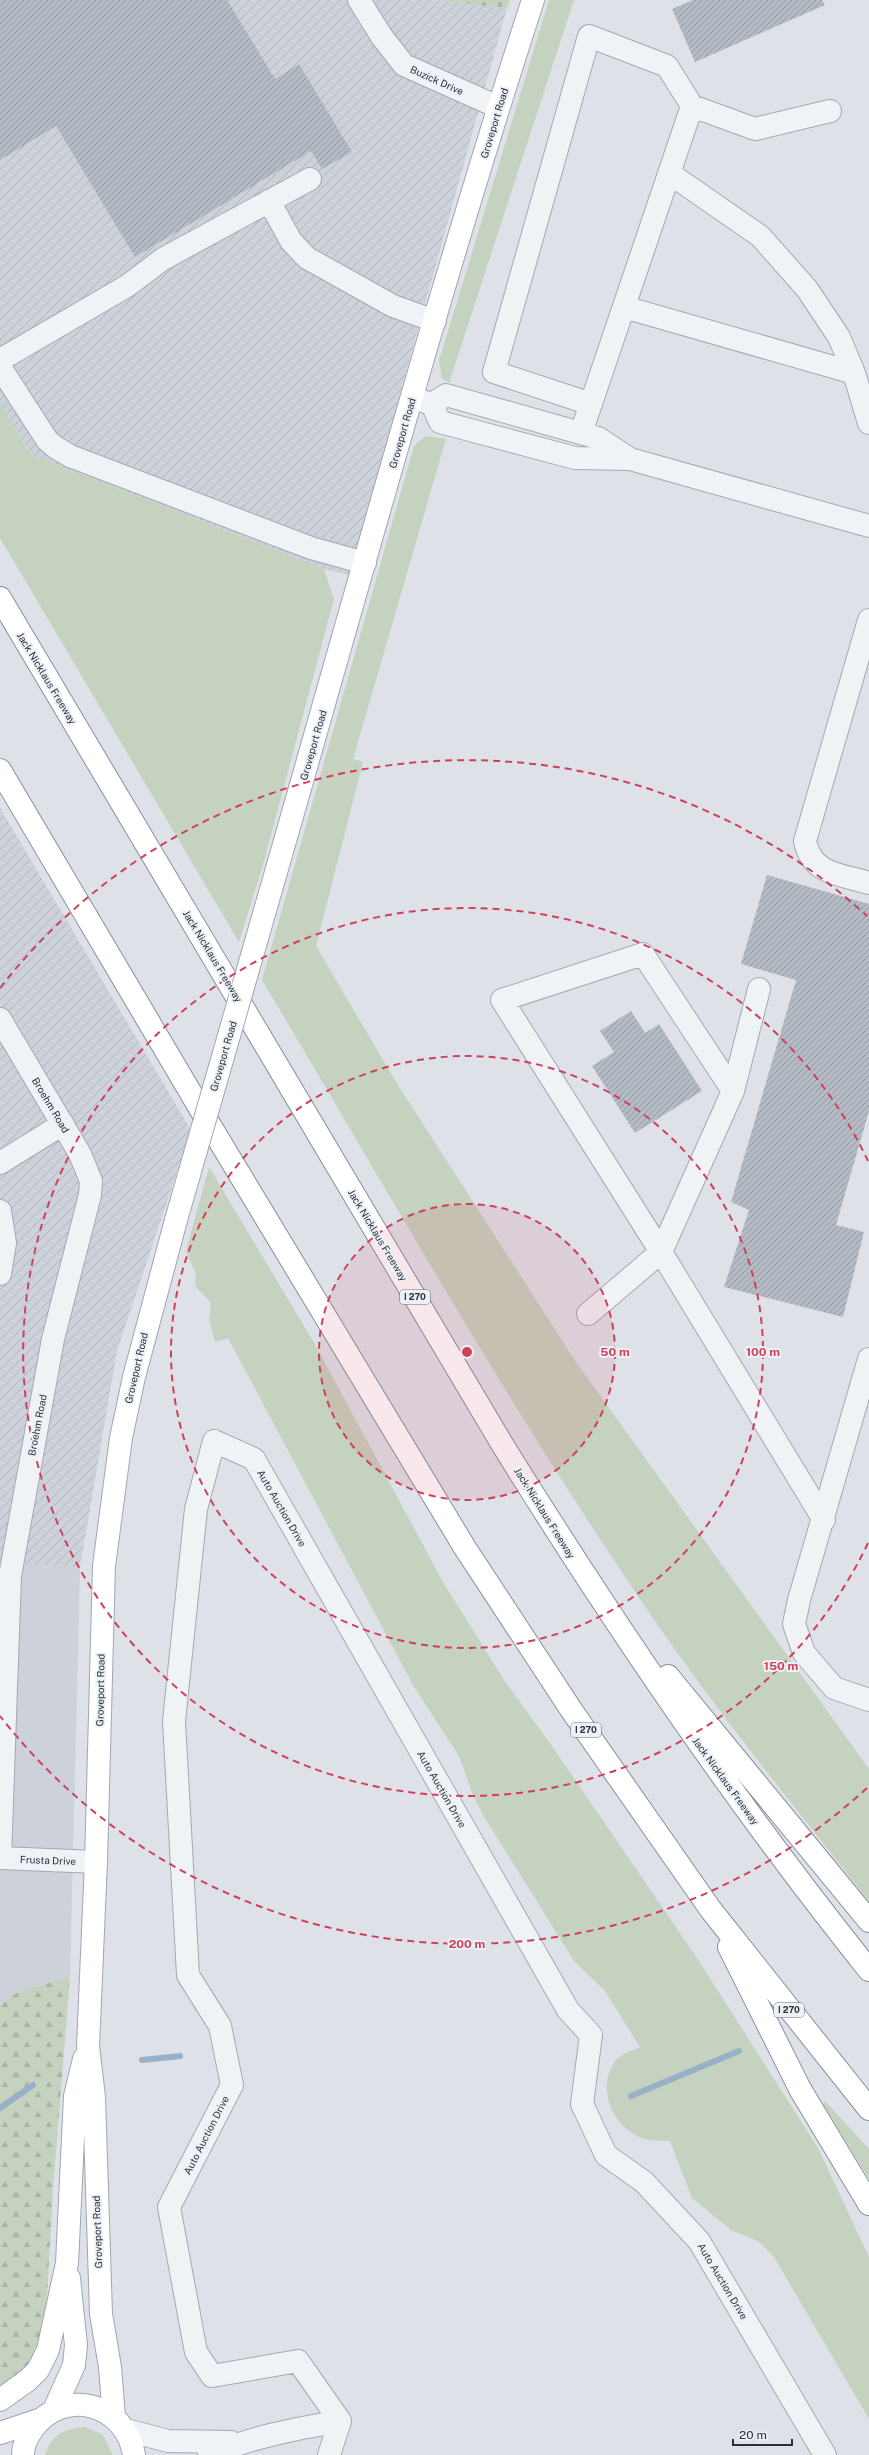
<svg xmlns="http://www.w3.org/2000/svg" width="869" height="2455" font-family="'Public Sans',sans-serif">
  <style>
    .built { fill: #ccd1da }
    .industrial { fill: url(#industrial-furrows) }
    .grass { fill: #c4d2bf }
    .forest { fill: url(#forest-firs) }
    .cemetery { fill: url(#cemetery-stones) }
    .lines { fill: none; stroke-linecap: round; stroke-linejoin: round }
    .stream { stroke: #98b1c8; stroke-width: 6 }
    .building { fill: url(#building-hatch) }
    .minor-casing { stroke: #a3a9b2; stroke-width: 24 }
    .major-casing { stroke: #9da7b3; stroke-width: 24 }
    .highway-casing { stroke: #85909e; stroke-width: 24 }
    .minor { stroke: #f0f3f6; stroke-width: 22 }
    .major { stroke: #fff; stroke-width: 22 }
    .highway { stroke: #fff; stroke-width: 22 }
    .major-bridge-casing { stroke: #9da7b3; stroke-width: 24; stroke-linecap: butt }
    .major-bridge { stroke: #fff; stroke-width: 22 }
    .ring { fill: none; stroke: #cf405a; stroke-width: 2; stroke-dasharray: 7 5 }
    .labels { text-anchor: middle; stroke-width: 4; stroke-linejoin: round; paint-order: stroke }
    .shield { fill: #edf1f5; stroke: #626a75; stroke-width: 1 }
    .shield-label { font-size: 9px; font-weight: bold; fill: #27303e }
    .street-label { font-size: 10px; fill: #27303e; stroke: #edf1f5 }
    .centre { fill: #cf405a; stroke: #edf1f5; stroke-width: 2 }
    .ring-label { font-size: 12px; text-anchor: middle; font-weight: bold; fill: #cf405a; stroke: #edf1f5; stroke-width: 4; stroke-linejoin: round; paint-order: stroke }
  </style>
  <defs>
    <pattern id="industrial-furrows" width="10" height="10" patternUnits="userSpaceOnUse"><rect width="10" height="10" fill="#ccd1da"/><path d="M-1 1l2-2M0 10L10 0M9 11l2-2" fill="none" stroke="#afb4bc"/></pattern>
    <pattern id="forest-firs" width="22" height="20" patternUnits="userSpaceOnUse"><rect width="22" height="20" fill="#c4d2bf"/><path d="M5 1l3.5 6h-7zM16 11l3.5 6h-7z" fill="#a8b5a5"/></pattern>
    <pattern id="cemetery-stones" width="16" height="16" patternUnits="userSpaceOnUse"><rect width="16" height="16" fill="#c4d2bf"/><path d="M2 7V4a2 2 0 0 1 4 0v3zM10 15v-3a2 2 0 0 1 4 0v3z" fill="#a8b5a5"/></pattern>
    <pattern id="building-hatch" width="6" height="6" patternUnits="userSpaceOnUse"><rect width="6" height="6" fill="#b5bbc4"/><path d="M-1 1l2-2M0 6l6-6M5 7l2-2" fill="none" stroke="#9398a1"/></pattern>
  </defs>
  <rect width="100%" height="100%" fill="#dee2e8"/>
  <path class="built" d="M0,1563L80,1567L70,1977L19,1991L0,2005Z"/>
  <path class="industrial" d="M0,0H434L507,8L350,575L324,569L30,454L0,402Z
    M0,808L191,1130L117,1351L80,1567L0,1563Z"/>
  <path class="grass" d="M549,0H574L449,383L442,378L439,361Z
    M0,402L30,454L324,569L334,599L263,865L239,942L0,538Z
    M425,436L446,439L353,759L363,762L316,946L396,1082L576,1362L869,1769V1901C792,1804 714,1708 644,1605C507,1404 387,1189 262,980L414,446Z
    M209,1167L316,1346L443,1582L504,1680L552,1746L699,1961L818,2148L869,2257V2419L774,2257L758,2241L731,2230L692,2198L670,2141C660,2141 649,2141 639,2137C611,2124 596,2086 616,2060C621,2054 633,2051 640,2047L605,1991L574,1961L483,1815L473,1795L459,1756L413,1685L228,1338L215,1342L209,1319L211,1303L195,1286L196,1274L186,1251Z
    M825,2101L869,2149V2179L823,2104Z
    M85,2427L103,2435L113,2455H45C53,2433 62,2430 85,2427Z"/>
  <path class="forest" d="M70,1977L53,2189L45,2335L25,2374L0,2390V2005L19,1991Z"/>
  <path class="cemetery" d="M434,0H510L507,8Z"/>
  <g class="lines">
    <path class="stream" d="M142,2060L180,2056
      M631,2096L739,2051
      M0,2108L33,2085"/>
  </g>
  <path class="building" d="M0,0H227L275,79L299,64L352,152L322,169L311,151L135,257L56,126L0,160Z
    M693,0H822L825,5L695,62L672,9Z
    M767,875L869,904V1111L836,1225L864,1232L843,1317L724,1287L749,1210L731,1202L796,980L741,964Z
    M631,1011L645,1033L659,1024L702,1091L635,1133L592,1066L614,1052L600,1031Z"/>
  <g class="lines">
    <defs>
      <path id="minor" d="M359,0L382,37L404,65L498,107
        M692,106L755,129L830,111
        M669,173L760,236L807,289L839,337L854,373L869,423
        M269,201L291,241L307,258L393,306L435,321
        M624,307L854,373
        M0,360L127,286L163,259L310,179
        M0,367L47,440L55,447L70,456L311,548L365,563
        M412,398L432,404L446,395L598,438L630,459L575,458L440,422L432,404
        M581,433L692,106L667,66L589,36L494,372L591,404
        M630,459L869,526
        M869,620L805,841C812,875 840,874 869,883
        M0,1019L80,1154L91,1181L90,1195L53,1339L10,1576L0,1858L96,1862
        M733,1091L643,954L502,1000L661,1252L824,1520
        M0,1163L63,1124
        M0,1211L5,1243L0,1274
        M588,1314L661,1252L733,1091L759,989
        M869,1359L799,1600L794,1624L804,1653L834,1688L869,1700
        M340,2421L298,2361L212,2376L196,2352L169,2207L232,2085L220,2026L188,1975L174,1721L196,1509L214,1441L254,1459L568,2010L591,2035L582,2104L606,2155L644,2182L699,2241L825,2455
        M126,2430L168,2441L231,2442
        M209,2455C252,2437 295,2429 340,2421
        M329,2455L340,2421"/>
      <path id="major" d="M270,893C356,595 437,295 533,0
        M0,2400L28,2380L38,2370L48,2350L67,2263L75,2096L84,2059
        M54,2410L74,2365L76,2345L69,2278
        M114,2417L110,2367L101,2314L94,2097L88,2046L96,1862L104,1566L121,1438L134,1377L176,1220
        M0,2433L39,2420
        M23,2455C23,2446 27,2437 32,2430C63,2386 126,2403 134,2455"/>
      <path id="highway" d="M0,598L502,1444C615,1626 735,1803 869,1970
        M0,770L205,1117L465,1548L572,1711L711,1910L869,2109
        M668,1676L869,1921
        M729,1947L800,2089L869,2204"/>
    </defs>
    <use href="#minor" class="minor-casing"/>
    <use href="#major" class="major-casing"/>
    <use href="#highway" class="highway-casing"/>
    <use href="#minor" class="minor"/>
    <use href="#major" class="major"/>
    <use href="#highway" class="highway"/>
    <defs>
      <path id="major-bridge" d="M176,1220L270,893"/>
    </defs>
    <use href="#major-bridge" class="major-bridge-casing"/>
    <use href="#major-bridge" class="major-bridge"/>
  </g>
  <circle cx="467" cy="1352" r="148" fill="#cf405a" fill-opacity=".12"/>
  <g class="ring">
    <circle cx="467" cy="1352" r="148"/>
    <circle cx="467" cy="1352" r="296"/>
    <path d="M868 1543A444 444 0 1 1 868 1161"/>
    <path d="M867 1788A592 592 0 0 1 0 1716M0 988A592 592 0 0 1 867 916"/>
  </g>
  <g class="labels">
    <g class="shield">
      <rect x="400" y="1290" width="30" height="14" rx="3"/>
      <rect x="571" y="1723" width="30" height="14" rx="3"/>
      <rect x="774" y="2003" width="30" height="14" rx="3"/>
    </g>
    <g class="shield-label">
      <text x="415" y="1300">I 270</text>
      <text x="586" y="1733">I 270</text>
      <text x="789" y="2013">I 270</text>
    </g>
    <g class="street-label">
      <text transform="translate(437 80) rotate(24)" y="4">Buzick Drive</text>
      <text transform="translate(494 123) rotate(-73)" y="4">Groveport Road</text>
      <text transform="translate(402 433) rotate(-74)" y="4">Groveport Road</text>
      <text transform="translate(47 678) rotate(59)" y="4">Jack Nicklaus Freeway</text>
      <text transform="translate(313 745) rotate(-74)" y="4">Groveport Road</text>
      <text transform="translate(213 956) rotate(59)" y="4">Jack Nicklaus Freeway</text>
      <text transform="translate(223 1056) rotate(-74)" y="4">Groveport Road</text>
      <text transform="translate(51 1105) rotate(59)" y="4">Broehm Road</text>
      <text transform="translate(378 1235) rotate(59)" y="4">Jack Nicklaus Freeway</text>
      <text transform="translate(136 1368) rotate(-77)" y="4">Groveport Road</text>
      <text transform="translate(37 1425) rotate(-79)" y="4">Broehm Road</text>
      <text transform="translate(282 1508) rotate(60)" y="4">Auto Auction Drive</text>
      <text transform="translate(545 1513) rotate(58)" y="4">Jack Nicklaus Freeway</text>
      <text transform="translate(100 1690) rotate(-89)" y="4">Groveport Road</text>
      <text transform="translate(726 1781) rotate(54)" y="4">Jack Nicklaus Freeway</text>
      <text transform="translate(442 1789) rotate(60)" y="4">Auto Auction Drive</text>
      <text transform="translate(48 1860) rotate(2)" y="4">Frusta Drive</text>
      <text transform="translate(206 2135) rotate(-63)" y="4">Auto Auction Drive</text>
      <text transform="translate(97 2232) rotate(-92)" y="4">Groveport Road</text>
      <text transform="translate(723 2281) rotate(59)" y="4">Auto Auction Drive</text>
    </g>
  </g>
  <circle cx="467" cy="1352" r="6" class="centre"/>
  <g class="ring-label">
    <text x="615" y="1356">50 m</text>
    <text x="763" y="1356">100 m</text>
    <text x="781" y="1670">150 m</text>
    <text x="467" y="1948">200 m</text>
  </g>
  <path d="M733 2439v6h59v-6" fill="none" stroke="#27303e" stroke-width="2"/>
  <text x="739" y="2439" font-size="12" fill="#27303e" stroke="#edf1f5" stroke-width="3" paint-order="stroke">20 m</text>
</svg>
